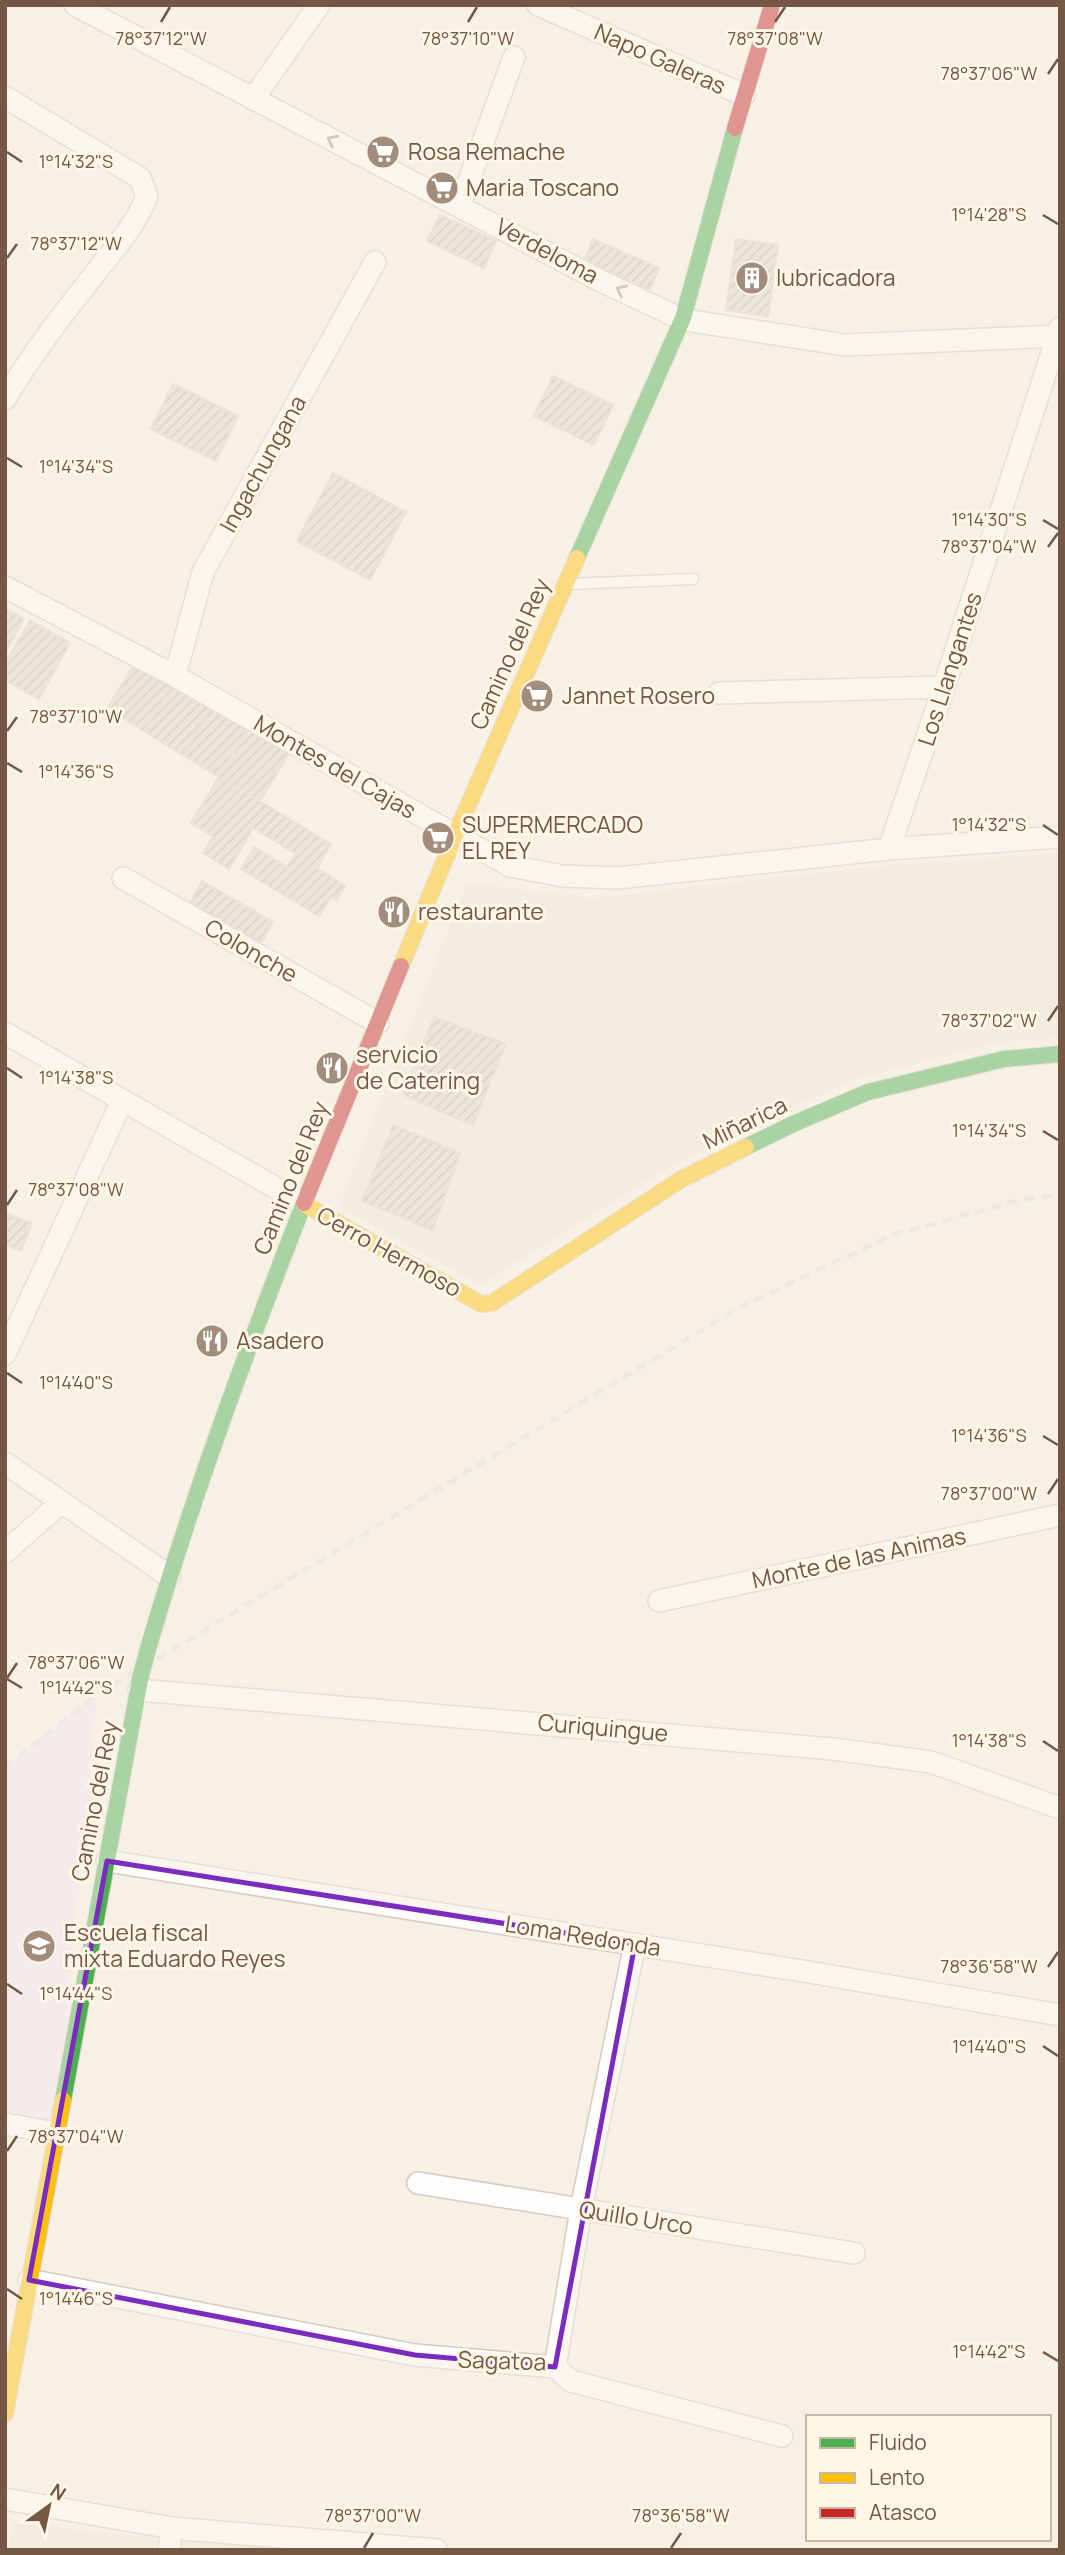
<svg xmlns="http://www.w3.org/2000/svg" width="1065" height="2555" font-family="Manrope,sans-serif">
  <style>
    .residential { fill: #f2e6d4 }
    .education { fill: #f2e4f0 }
    .building { fill: url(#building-hatch); stroke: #dfd3c7; stroke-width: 2 }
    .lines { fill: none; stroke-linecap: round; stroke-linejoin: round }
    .lane-casing { stroke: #d5cbc0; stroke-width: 13 }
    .street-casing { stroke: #d5cbc0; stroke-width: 24 }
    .fast-casing { stroke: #d7ccc2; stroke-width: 18 }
    .slow-casing { stroke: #d7ccc2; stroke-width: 18 }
    .jam-casing { stroke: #d7ccc2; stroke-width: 18 }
    .lane { stroke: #fefdfb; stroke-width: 10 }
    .street { stroke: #fefdfb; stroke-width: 21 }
    .fast { stroke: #4caf50; stroke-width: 16 }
    .slow { stroke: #ffc107; stroke-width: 16 }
    .jam { stroke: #c62828; stroke-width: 16 }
    .rail { stroke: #e3e0e3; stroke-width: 5; stroke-dasharray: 10 7; stroke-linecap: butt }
    .fast-bridge-casing { stroke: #d7ccc2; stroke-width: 18; stroke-linecap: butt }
    .fast-bridge { stroke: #4caf50; stroke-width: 16 }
    .oneway { stroke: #ab9a8e }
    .marked { fill: none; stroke: #7b2cbf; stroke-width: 5; stroke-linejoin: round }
    .ticks { fill: none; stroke: #745845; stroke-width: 2.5 }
    .labels { text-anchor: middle; stroke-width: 6; stroke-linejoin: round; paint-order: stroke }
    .street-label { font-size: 23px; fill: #745845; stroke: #fff6e6 }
    .poi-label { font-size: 23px; fill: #745845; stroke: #fff6e6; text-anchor: start }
    .ticks-label { font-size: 18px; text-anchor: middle; fill: #745845; stroke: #fff6e6; stroke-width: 6; stroke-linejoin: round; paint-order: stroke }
  </style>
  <defs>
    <pattern id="building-hatch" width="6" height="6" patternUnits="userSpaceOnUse" patternTransform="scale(1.75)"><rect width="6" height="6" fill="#e2d8cd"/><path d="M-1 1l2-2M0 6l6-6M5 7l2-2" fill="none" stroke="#bcb2a8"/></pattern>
  </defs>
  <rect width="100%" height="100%" fill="#f6f0e5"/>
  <path class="residential" d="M1060,853V1038L1000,1042L862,1077L787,1109L672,1165L480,1285L339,1206L467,883L590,898L890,865Z
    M14,2523L148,2537L196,2534L440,2550H8Z"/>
  <path class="education" d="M97,1695L92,1744L101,1746L98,1768L90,1767L88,1789L96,1791L90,1834L84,1833L56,2133L5,2125V1767Z"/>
  <path class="building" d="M440,215L496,241L484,268L427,241Z
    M593,239L659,268L650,290L584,261Z
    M736,239L778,245L768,317L726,310Z
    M553,376L613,405L594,445L534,416Z
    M173,384L238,416L216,461L151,429Z
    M333,473L406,512L370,580L297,541Z
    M5,608L24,619L5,654Z
    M30,620L70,643L39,699L5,680V663Z
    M138,657L175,679L144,731L107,709Z
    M175,679L214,703L183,755L144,731Z
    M214,703L250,725L219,777L183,755Z
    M250,725L291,750L260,801L219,777Z
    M219,777L331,844L317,868L345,886L337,900L331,897L319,916L241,869L254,847L287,867L296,854L253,828L229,869L203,853L213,836L191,823Z
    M202,881L273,922L260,945L189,905Z
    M434,1017L506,1044L473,1125L403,1095Z
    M393,1125L460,1153L433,1230L362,1201Z
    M5,1213L32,1223L21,1251L5,1245Z"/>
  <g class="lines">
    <defs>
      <path id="lane" d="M568,584L693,579"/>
      <path id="street" d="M75,5L601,281L673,315L692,321L845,345L1060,336
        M538,5L744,95
        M5,97L140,178L147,197C133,230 108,256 86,285C57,321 29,359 5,399
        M253,99L319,5
        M460,205L514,57
        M5,587L175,676L510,866L563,876L618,878L889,849L1060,837
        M175,676L203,572L375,262
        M719,693L944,687
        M889,849L944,687L1060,328
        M123,878L378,1023
        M5,1033L304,1204
        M5,1354L122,1101
        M5,1463L169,1576
        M5,1552L62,1502
        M659,1601L1060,1515
        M139,1690L833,1749L931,1762L1060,1808
        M107,1861L803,1971L1060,2015
        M5,2124L56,2133
        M418,2183L854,2253
        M29,2280L415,2355L555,2367
        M555,2367L581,2209L635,1944
        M555,2367L571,2381L782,2436
        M5,2499L172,2528L437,2550
        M169,2550L172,2528"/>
      <path id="fast" d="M577,558L683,318L735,128
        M746,1147L793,1124L868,1092L1004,1059L1060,1054
        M148,1649C192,1497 247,1350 304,1203
        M63,2100L140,1679"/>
      <path id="slow" d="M401,966L455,835L577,558
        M304,1204L481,1304L492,1303L680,1180L746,1147
        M5,2414L63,2100"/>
      <path id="jam" d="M735,128L772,5
        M304,1203L401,966"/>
    </defs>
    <use href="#lane" class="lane-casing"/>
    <use href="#street" class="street-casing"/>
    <use href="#fast" class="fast-casing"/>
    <use href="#slow" class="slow-casing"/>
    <use href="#jam" class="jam-casing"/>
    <use href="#lane" class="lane"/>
    <use href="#street" class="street"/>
    <use href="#fast" class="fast"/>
    <use href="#slow" class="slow"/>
    <use href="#jam" class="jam"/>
    <path class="rail" d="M5,1767L97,1695L737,1309L892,1235L1020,1200L1060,1195"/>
    <defs>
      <path id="fast-bridge" d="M140,1679L148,1649"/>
    </defs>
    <use href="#fast-bridge" class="fast-bridge-casing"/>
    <use href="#fast-bridge" class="fast-bridge"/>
  </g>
  <defs><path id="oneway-chevron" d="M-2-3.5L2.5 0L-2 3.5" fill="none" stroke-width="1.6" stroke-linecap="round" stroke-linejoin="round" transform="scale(1.75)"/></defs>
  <g class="oneway">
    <use href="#oneway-chevron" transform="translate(332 140) rotate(-153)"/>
    <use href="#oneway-chevron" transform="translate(621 290) rotate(-154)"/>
  </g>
  <path d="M0 0H1065V2555H0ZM107,1861L635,1944L555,2367L415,2355L29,2280Z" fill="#f6f0e5" fill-opacity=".55" fill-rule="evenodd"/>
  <path class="marked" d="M107,1861L635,1944L555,2367L415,2355L29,2280Z"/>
  <path class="ticks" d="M161,22L170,7M468,22L477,7M775,22L785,7M1048,74L1058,59M7,152L22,162M1043,215L1058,224M7,258L17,244M7,458L22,467M1043,520L1058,529M1048,547L1058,533M7,731L17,717M7,763L22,772M1043,825L1058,835M1048,1021L1058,1006M7,1068L22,1078M1043,1131L1058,1140M7,1205L17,1190M7,1373L22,1383M1043,1436L1058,1445M1048,1494L1058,1479M7,1678L17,1663M7,1679L22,1688M1043,1741L1058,1751M1048,1967L1058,1952M7,1984L22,1994M1043,2046L1058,2056M7,2151L17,2136M7,2289L22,2299M1043,2352L1058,2361M364,2548L373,2533M671,2548L681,2533"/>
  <defs>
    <symbol id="supermarket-disc" viewBox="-11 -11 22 22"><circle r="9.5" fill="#a28d7d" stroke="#fff6e6"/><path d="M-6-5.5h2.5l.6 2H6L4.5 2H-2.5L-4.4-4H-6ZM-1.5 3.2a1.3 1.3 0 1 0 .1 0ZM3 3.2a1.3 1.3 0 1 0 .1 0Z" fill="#fff"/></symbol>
    <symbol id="building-disc" viewBox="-11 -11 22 22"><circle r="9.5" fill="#a28d7d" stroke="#fff6e6"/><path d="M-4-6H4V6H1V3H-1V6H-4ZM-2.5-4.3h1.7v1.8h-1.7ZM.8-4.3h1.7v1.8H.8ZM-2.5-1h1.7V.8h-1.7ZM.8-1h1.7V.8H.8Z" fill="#fff"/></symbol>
    <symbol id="restaurant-disc" viewBox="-11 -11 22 22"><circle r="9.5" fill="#a28d7d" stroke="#fff6e6"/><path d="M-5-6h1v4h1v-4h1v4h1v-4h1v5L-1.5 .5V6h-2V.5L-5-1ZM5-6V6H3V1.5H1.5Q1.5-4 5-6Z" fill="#fff"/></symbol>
    <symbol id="school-disc" viewBox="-11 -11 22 22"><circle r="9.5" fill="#a28d7d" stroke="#fff6e6"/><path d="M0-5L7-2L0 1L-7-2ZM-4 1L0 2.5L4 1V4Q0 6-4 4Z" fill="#fff"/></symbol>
  </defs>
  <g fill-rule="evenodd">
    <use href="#supermarket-disc" x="364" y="133" width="38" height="38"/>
    <use href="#supermarket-disc" x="423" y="169" width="38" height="38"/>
    <use href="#building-disc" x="733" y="259" width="38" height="38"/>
    <use href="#supermarket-disc" x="518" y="677" width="38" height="38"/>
    <use href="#supermarket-disc" x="419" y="819" width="38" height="38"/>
    <use href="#restaurant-disc" x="375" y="893" width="38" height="38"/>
    <use href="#restaurant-disc" x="313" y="1049" width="38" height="38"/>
    <use href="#restaurant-disc" x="193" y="1322" width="38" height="38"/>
    <use href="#school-disc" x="20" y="1927" width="38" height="38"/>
  </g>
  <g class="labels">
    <g class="street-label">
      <text transform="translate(660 59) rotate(24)" y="8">Napo Galeras</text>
      <text transform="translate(547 251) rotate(28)" y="8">Verdeloma</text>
      <text transform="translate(263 464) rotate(-61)" y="8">Ingachungana</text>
      <text transform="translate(510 654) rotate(-66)" y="8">Camino del Rey</text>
      <text transform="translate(950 669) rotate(-72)" y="8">Los Llangantes</text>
      <text transform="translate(335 767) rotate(30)" y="8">Montes del Cajas</text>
      <text transform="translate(251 951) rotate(30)" y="8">Colonche</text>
      <text transform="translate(745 1123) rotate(-26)" y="8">Miñarica</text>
      <text transform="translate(291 1178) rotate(-68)" y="8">Camino del Rey</text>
      <text transform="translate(389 1252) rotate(29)" y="8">Cerro Hermoso</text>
      <text transform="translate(859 1558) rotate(-12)" y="8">Monte de las Animas</text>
      <text transform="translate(603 1728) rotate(5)" y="8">Curiquingue</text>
      <text transform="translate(95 1801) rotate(-79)" y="8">Camino del Rey</text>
      <text transform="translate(583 1936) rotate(9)" y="8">Loma Redonda</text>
      <text transform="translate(636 2218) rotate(9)" y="8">Quillo Urco</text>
      <text transform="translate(502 2361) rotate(2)" y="8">Sagatoa</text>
    </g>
    <g class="poi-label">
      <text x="408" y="160">Rosa Remache</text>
      <text x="466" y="196">Maria Toscano</text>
      <text x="776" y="286">lubricadora</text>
      <text x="562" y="704">Jannet Rosero</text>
      <text x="462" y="833">SUPERMERCADO<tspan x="462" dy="26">EL REY</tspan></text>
      <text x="418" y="920">restaurante</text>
      <text x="356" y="1063">servicio<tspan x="356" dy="26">de Catering</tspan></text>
      <text x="236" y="1349">Asadero</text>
      <text x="64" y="1941">Escuela fiscal<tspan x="64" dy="26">mixta Eduardo Reyes</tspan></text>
    </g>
  </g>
  <g class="ticks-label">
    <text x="161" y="45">78°37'12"W</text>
    <text x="468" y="45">78°37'10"W</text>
    <text x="775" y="45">78°37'08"W</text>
    <text x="989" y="80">78°37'06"W</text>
    <text x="76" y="168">1°14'32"S</text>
    <text x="989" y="221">1°14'28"S</text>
    <text x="76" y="250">78°37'12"W</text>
    <text x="76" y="473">1°14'34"S</text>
    <text x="989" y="526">1°14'30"S</text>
    <text x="989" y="553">78°37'04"W</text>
    <text x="76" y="723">78°37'10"W</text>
    <text x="76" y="778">1°14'36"S</text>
    <text x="989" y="831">1°14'32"S</text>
    <text x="989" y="1027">78°37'02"W</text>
    <text x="76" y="1084">1°14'38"S</text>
    <text x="989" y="1137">1°14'34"S</text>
    <text x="76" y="1196">78°37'08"W</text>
    <text x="76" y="1389">1°14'40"S</text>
    <text x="989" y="1442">1°14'36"S</text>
    <text x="989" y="1500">78°37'00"W</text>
    <text x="76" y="1669">78°37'06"W</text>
    <text x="76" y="1694">1°14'42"S</text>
    <text x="989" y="1747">1°14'38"S</text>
    <text x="989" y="1973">78°36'58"W</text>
    <text x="76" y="2000">1°14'44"S</text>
    <text x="989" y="2053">1°14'40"S</text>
    <text x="76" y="2143">78°37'04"W</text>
    <text x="76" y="2305">1°14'46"S</text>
    <text x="989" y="2358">1°14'42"S</text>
    <text x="373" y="2522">78°37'00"W</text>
    <text x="681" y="2522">78°36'58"W</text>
  </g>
  <rect width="1065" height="2555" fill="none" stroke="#745845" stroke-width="14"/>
  <rect x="806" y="2415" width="245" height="126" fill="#fff6e6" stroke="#c7b7a6" stroke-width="2"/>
  <rect x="820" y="2438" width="35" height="10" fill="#4caf50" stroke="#c7b7a6" stroke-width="2"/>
  <text x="869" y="2450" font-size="21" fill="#745845">Fluido</text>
  <rect x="820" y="2473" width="35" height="10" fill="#ffc107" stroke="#c7b7a6" stroke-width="2"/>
  <text x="869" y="2485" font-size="21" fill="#745845">Lento</text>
  <rect x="820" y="2508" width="35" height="10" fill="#c62828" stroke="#c7b7a6" stroke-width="2"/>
  <text x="869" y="2520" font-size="21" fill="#745845">Atasco</text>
  <g transform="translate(49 2506) rotate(33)" stroke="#fff6e6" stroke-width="5" paint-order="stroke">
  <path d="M0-5L12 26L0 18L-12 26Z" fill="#745845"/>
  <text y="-10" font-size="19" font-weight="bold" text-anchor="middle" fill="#745845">N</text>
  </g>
</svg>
